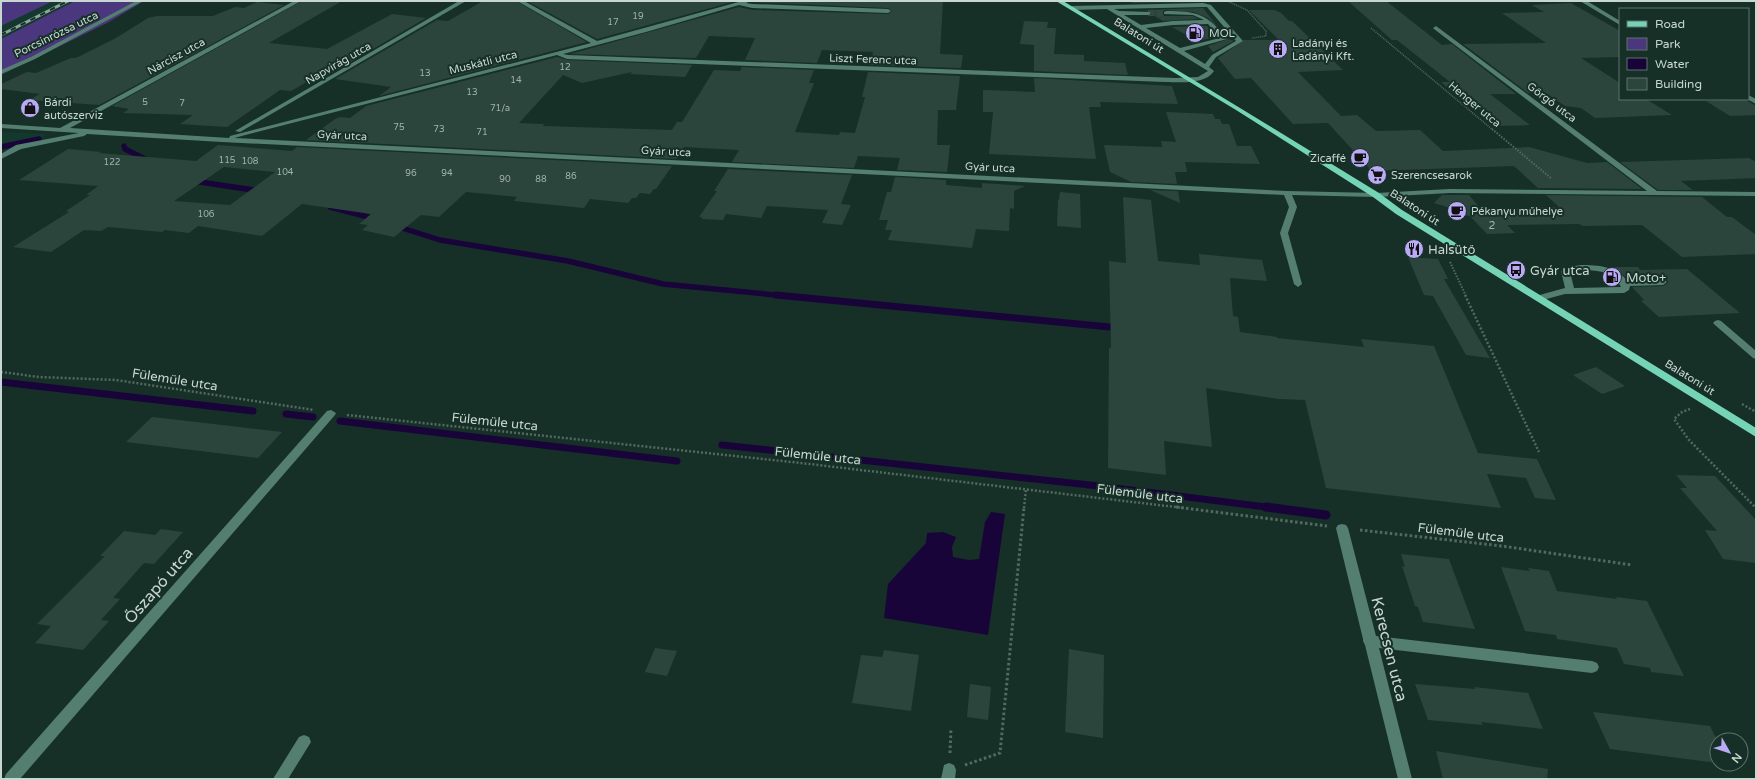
<svg xmlns="http://www.w3.org/2000/svg" width="1757" height="780" font-family="'Varela Round',sans-serif">
  <style>
    .built { fill: #13382d }
    .green { fill: #4b377e }
    .water { fill: #180439 }
    .lines { fill: none; stroke-linecap: round; stroke-linejoin: round }
    .stream-far2 { stroke: #180439; stroke-width: 5.5 }
    .stream-far1 { stroke: #180439; stroke-width: 7 }
    .stream { stroke: #180439; stroke-width: 9 }
    .building { fill: #2b453c; fill-rule: evenodd }
    .minor-tunnel { stroke: #314941; stroke-width: 6; stroke-dasharray: 6 3; stroke-linecap: butt }
    .path-far3 { stroke: #536962; stroke-width: 1.5; stroke-dasharray: 1 1; stroke-linecap: butt }
    .path-far2 { stroke: #536962; stroke-width: 2; stroke-dasharray: 1.5 1.5; stroke-linecap: butt }
    .path-far1 { stroke: #536962; stroke-width: 2.5; stroke-dasharray: 2 2; stroke-linecap: butt }
    .path { stroke: #536962; stroke-width: 3; stroke-dasharray: 2.5 2.5; stroke-linecap: butt }
    .minor { fill: #547f70; fill-rule: evenodd }
    .major { fill: #76d4b6; fill-rule: evenodd }
    .rail-casing { stroke: #90a39c; stroke-width: 3 }
    .rail { stroke: #163028; stroke-width: 2; stroke-dasharray: 5.5; stroke-linecap: butt }
    .labels { text-anchor: middle; stroke-width: 4; stroke-linejoin: round; paint-order: stroke }
    .far-number-label { font-size: 9px; fill: #a1b2ac }
    .far-poi-label { font-size: 11px; fill: #c8d7d1; stroke: #163028; text-anchor: start }
    .far-street-label { font-size: 11px; fill: #c8d7d1; stroke: #163028 }
    .number-label { font-size: 11px; fill: #a1b2ac }
    .poi-label { font-size: 13px; fill: #c8d7d1; stroke: #163028; text-anchor: start }
    .street-label { font-size: 13px; fill: #c8d7d1; stroke: #163028 }
    .near-street-label { font-size: 16px; fill: #c8d7d1; stroke: #163028 }
  </style>
  <rect width="100%" height="100%" fill="#163028"/>
  <path class="built" d="M53,1H75L1,39V26Z
    M1,132L47,134L39,140L1,147Z"/>
  <path class="green" d="M6,1H53L1,26V3Z
    M75,1H144L107,23L1,75V39Z"/>
  <path class="water" d="M991,512L1005,514L988,635L884,618L888,584L926,543L927,533L943,532L956,537L952,547L953,557L969,560L979,559L985,522Z"/>
  <g class="lines">
    <path class="stream-far2" d="M124,146L125,149L149,161
      M1,147L39,139
      M193,181L260,191
      M330,207L376,219
      M396,226L440,240L568,261L663,284L786,296"/>
    <path class="stream-far1" d="M776,295L1120,328
      M1,382L253,411
      M286,414L313,417
      M340,421L677,461
      M722,445L1099,486L1274,508"/>
    <path class="stream" d="M1266,507L1326,515"/>
  </g>
  <path class="building" d="M302,1H342L269,43L327,49L392,14L426,18L325,77L319,76L312,79L291,91L280,90L227,127L180,124L193,115L123,113L129,109L112,106Z
    M483,1H516L587,42L379,96L391,87L335,79L437,20L448,21Z
    M527,1H736L597,39Z
    M752,1H943L940,54L963,55L961,68L870,65L873,52L822,50L817,63L745,60L755,38L709,36L696,58L570,54L739,7L752,10L888,14L892,11L888,8L752,2Z
    M1129,1H1197V2L1133,3Z
    M1348,1H1386L1442,45L1452,44L1516,94H1490L1530,125L1499,126L1469,101L1465,102L1441,82H1450L1397,40H1392Z
    M257,2L284,5L99,105L29,100L40,94L1,89V84L27,72L36,73L71,58H76L116,38L148,18L157,16H213L235,7L244,8Z
    M1571,3L1620,31V57L1581,58L1620,83V99H1646L1672,115L1595,118L1581,108L1565,106L1546,93H1528L1463,44L1546,43L1502,13L1544,12L1532,5Z
    M1203,8L1217,26L1208,18L1194,12L1165,10L1162,12L1164,16H1193L1198,19L1163,21L1151,14V11L1144,10Z
    M1249,10H1275L1281,13L1289,21H1292L1343,70L1298,72L1341,116L1357,115L1376,131L1420,130L1443,151L1529,147L1587,163L1607,162L1642,189L1538,188L1514,166L1372,171L1328,123L1293,124L1251,78L1235,79L1218,58L1244,40H1279Z
    M1024,21L1048,22L1047,28H1056L1054,54L1084,55V61L1125,63L1128,75L1034,71V45L1020,44Z
    M1207,26L1217,37L1197,41L1172,27Z
    M1228,39L1234,41L1213,52L1208,46Z
    M557,57L567,60L692,65L685,77L630,74L632,72L582,83L563,75L519,123L544,124L543,126L672,130L677,122H682L714,70L740,71L742,67L814,70L809,83H814L795,132L839,135L840,132L855,133L865,97H862L868,72L960,76L956,110H938L937,145H950L947,172L897,170L900,158L858,156L854,168L732,162L739,150L684,147L676,159L306,140L335,119L340,117L350,118L366,106Z
    M1034,78L1172,86L1178,104L1100,102L1101,107H1089L1096,159L989,154L993,112H983V90L1035,92Z
    M1744,99L1756,106V115L1730,116L1706,101Z
    M1166,112L1213,114L1215,119H1220L1222,124H1229L1237,146H1251L1260,164L1185,162L1187,172H1175L1177,184L1131,182L1110,172L1104,145L1162,147L1161,141L1176,142Z
    M218,145L292,151L297,147L672,166L656,189H654L650,194L640,193L636,198H632L628,203L590,199L584,208L514,201L517,197L466,192L439,217L421,215L394,237L362,230L368,225L359,224L371,214L302,204L262,236L198,226L189,233L165,230L162,232L108,227L101,231L84,230L51,252L13,247L69,212L66,211L90,195H86L98,186L19,180L68,149L101,152L99,153L196,161ZM224,167L275,172L230,205L174,201Z
    M1749,158L1756,162V178L1681,181L1693,190H1658L1620,162Z
    M728,169L852,175L841,204L851,205L842,225L822,223L828,210L767,206L761,218L726,214L723,220L702,219V217H699L717,191H714Z
    M895,177L946,180V185L982,188V183L1025,186L1014,191V209L1010,208L1009,231L976,229L972,248L888,240L892,230H885L888,220H879L887,192H891Z
    M1150,190L1178,191L1180,203Z
    M1060,192L1080,194L1081,228L1057,226L1058,200H1059Z
    M1442,195H1469L1481,209H1491L1559,207L1546,195L1702,197L1727,217H1732L1756,235V254L1682,257L1642,225L1583,226L1579,224L1507,225L1515,233L1487,234L1470,216L1458,214L1454,209L1434,203Z
    M1123,197L1151,200L1158,261L1200,265L1199,254L1262,260L1267,281L1230,278L1233,316L1238,317L1240,332L1277,337V338L1364,347L1361,339L1434,346L1478,453L1537,459L1556,500L1535,498L1526,478L1487,474L1501,508L1326,488L1305,400L1279,399L1206,388L1212,447L1164,441L1166,475L1108,468L1109,348H1111L1109,261L1126,263Z
    M1408,257L1438,259L1448,279H1444L1490,358L1466,355L1433,296L1424,295Z
    M1613,267H1638L1640,270L1687,269L1740,313L1659,317L1641,301L1644,300L1632,287L1663,286L1668,283V281L1663,278L1628,279Z
    M1596,367L1625,386L1602,394L1573,375Z
    M152,417L205,423L282,432L258,458L126,442Z
    M1676,475L1715,476L1756,520V563L1723,559L1705,530L1717,531L1680,488H1687Z
    M161,529L183,532L154,564L144,563L113,598L120,599L101,620L109,621L83,650L35,643L51,626L37,624L105,556H100L124,531L155,535Z
    M1401,554L1449,559L1475,629L1423,622L1418,607L1415,606L1402,566L1405,567Z
    M1501,567L1530,571L1528,568L1549,571L1557,591L1617,599L1616,597L1647,601L1684,676L1651,672L1650,668L1624,664L1617,648L1557,639L1556,635L1525,631Z
    M655,648L677,651L667,676L645,672Z
    M1069,649L1104,655L1103,738L1065,732Z
    M884,650L919,655L911,711L852,703L861,655L882,657Z
    M970,684L991,687L988,720L967,717Z
    M1415,684L1475,689L1474,687L1528,693L1543,729L1481,722L1483,725L1428,720Z
    M1593,712L1710,726L1717,740V763L1610,749Z
    M1436,751L1548,769L1547,779H1443Z"/>
  <g class="lines">
    <path class="minor-tunnel" d="M1148,13H1166"/>
    <path class="path-far3" d="M1227,1L1247,10L1266,31V36L1252,38
      M1371,28L1493,130"/>
    <path class="path-far2" d="M1492,129L1552,179
      M1450,262L1466,296"/>
    <path class="path-far1" d="M1465,295L1539,452
      M1,372L39,377L116,380L314,410
      M1742,404L1756,412
      M1690,409L1682,412L1674,419L1689,440L1756,508
      M347,415L801,463L1184,508
      M1024,508L1026,489"/>
    <path class="path" d="M1176,507L1327,526
      M1360,530L1502,546L1632,565
      M950,753L951,728
      M965,765L1000,753L1024,507"/>
    <path class="minor" d="M1,1H5L2,3Z
      M136,1H143L35,59L1,74V70L31,57Z
      M294,1H301L70,128L229,138L230,136L591,43L517,1H524L597,41L742,1H751L746,3L752,4L888,9L891,11L888,13L752,8L739,5L646,32L563,54L568,55L1176,78L1198,77L1208,71L1107,9L1072,10L1069,8L1072,6L1203,3L1211,5L1243,41L1216,57L1209,67L1214,71C1205,85 1180,82 1165,82L567,59L557,55L234,138L1287,191L1376,193L1450,189L1647,191L1434,29L1433,28L1436,26L1657,191L1756,192V196L1450,193L1376,197L1292,195L1297,207L1288,233L1302,284L1298,287L1294,284L1280,233L1289,207L1284,195L222,142L87,134L84,136L21,149L1,159V154L16,145L79,133L1,128V124L60,128ZM1203,7H1207L1236,41L1212,55L1205,64L1184,51L1227,39C1208,14 1197,11 1166,11L1164,12V14L1193,15L1204,20L1173,21L1141,25L1124,15H1148L1150,14V12L1119,11L1114,9ZM1208,24L1220,38L1180,48L1146,28L1173,25Z
      M459,1H466L240,132L235,131Z
      M1580,1H1587L1620,21V25Z
      M1748,95L1756,99V104L1747,99H1748Z
      M1581,265C1597,265 1617,266 1627,281L1663,279L1667,282L1663,285L1630,286L1629,290L1624,293L1565,294L1539,301L1536,300L1535,298L1536,296L1565,288L1561,271L1569,267ZM1581,270C1596,270 1614,271 1621,287L1574,288L1570,272Z
      M1718,320L1721,321L1756,351V359L1753,358L1715,325L1713,323L1715,321Z
      M331,410L336,413L335,415L20,779H4L6,774L327,411Z
      M1342,524L1346,525L1348,528L1376,636L1592,661L1597,663L1599,667L1597,671L1592,673L1379,648L1412,779H1398L1365,645L1363,641V639L1336,528L1338,525Z
      M304,735L309,737L311,742L288,779H273L299,737Z
      M949,763L954,765L956,770L955,779H941L944,765Z"/>
    <path class="major" d="M1056,1H1063L1240,108L1379,193L1402,210L1756,428V437L1396,214L1373,197L1236,110Z"/>
    <defs>
      <path id="rail" d="M1,35L68,1"/>
    </defs>
    <use href="#rail" class="rail-casing"/>
    <use href="#rail" class="rail"/>
  </g>
  <defs>
    <symbol id="fuel-disc" viewBox="-11 -11 22 22"><circle r="9.5" fill="#baaaf6" stroke="#163028"/><path d="M-5.5-6h7V0h2V4h1.3V-2.5L3-4.5l.8-.8L6-3V5H2.5V1h-1V6h-7ZM-4.2-4.7v3.2H.2V-4.7Z" fill="#111"/></symbol>
    <symbol id="building-disc" viewBox="-11 -11 22 22"><circle r="9.5" fill="#baaaf6" stroke="#163028"/><path d="M-4-6H4V6H1V3H-1V6H-4ZM-2.5-4.3h1.7v1.8h-1.7ZM.8-4.3h1.7v1.8H.8ZM-2.5-1h1.7V.8h-1.7ZM.8-1h1.7V.8H.8Z" fill="#111"/></symbol>
    <symbol id="shop-disc" viewBox="-11 -11 22 22"><circle r="9.5" fill="#baaaf6" stroke="#163028"/><path d="M-5-2.5h2.3a2.7 3.5 0 0 1 5.4 0H5L5.5 6h-11ZM-1.5-2.5h3a1.5 2.3 0 0 0-3 0Z" fill="#111"/></symbol>
    <symbol id="cafe-disc" viewBox="-11 -11 22 22"><circle r="9.5" fill="#baaaf6" stroke="#163028"/><path d="M-5.5-4.5H6V0H3Q3 3.5 0 3.5H-2.5Q-5.5 3.5-5.5 0ZM3-3.2v2h1.7v-2ZM-6 4.5H4V6H-6Z" fill="#111"/></symbol>
    <symbol id="supermarket-disc" viewBox="-11 -11 22 22"><circle r="9.5" fill="#baaaf6" stroke="#163028"/><path d="M-6-5.5h2.5l.6 2H6L4.5 2H-2.5L-4.4-4H-6ZM-1.5 3.2a1.3 1.3 0 1 0 .1 0ZM3 3.2a1.3 1.3 0 1 0 .1 0Z" fill="#111"/></symbol>
    <symbol id="restaurant-disc" viewBox="-11 -11 22 22"><circle r="9.5" fill="#baaaf6" stroke="#163028"/><path d="M-5-6h1v4h1v-4h1v4h1v-4h1v5L-1.5 .5V6h-2V.5L-5-1ZM5-6V6H3V1.5H1.5Q1.5-4 5-6Z" fill="#111"/></symbol>
    <symbol id="bus-disc" viewBox="-11 -11 22 22"><circle r="9.5" fill="#baaaf6" stroke="#163028"/><path d="M-5-6H5V4H4V6H2V4H-2V6H-4V4H-5ZM-3.5-4V0h7V-4ZM-3.5 1.2v1.5H-2V1.2ZM2 1.2v1.5H3.5V1.2Z" fill="#111"/></symbol>
  </defs>
  <g fill-rule="evenodd">
    <use href="#fuel-disc" x="1184" y="22" width="22" height="22"/>
    <use href="#building-disc" x="1267" y="38" width="22" height="22"/>
    <use href="#shop-disc" x="19" y="97" width="22" height="22"/>
    <use href="#cafe-disc" x="1349" y="147" width="22" height="22"/>
    <use href="#supermarket-disc" x="1366" y="164" width="22" height="22"/>
    <use href="#cafe-disc" x="1446" y="200" width="22" height="22"/>
    <use href="#restaurant-disc" x="1403" y="238" width="22" height="22"/>
    <use href="#bus-disc" x="1505" y="259" width="22" height="22"/>
    <use href="#fuel-disc" x="1601" y="266" width="22" height="22"/>
  </g>
  <g class="labels">
    <g class="far-number-label">
      <text x="638" y="19">19</text>
      <text x="613" y="25">17</text>
      <text x="565" y="70">12</text>
      <text x="425" y="76">13</text>
      <text x="516" y="83">14</text>
      <text x="472" y="95">13</text>
      <text x="145" y="105">5</text>
      <text x="182" y="106">7</text>
      <text x="500" y="111">71/a</text>
      <text x="399" y="130">75</text>
      <text x="439" y="132">73</text>
      <text x="482" y="135">71</text>
      <text x="227" y="163">115</text>
      <text x="250" y="164">108</text>
      <text x="112" y="165">122</text>
      <text x="285" y="175">104</text>
      <text x="411" y="176">96</text>
      <text x="447" y="176">94</text>
      <text x="571" y="179">86</text>
      <text x="505" y="182">90</text>
      <text x="541" y="182">88</text>
      <text x="206" y="217">106</text>
    </g>
    <g class="far-poi-label">
      <text x="1209" y="37">MOL</text>
      <text x="1292" y="47">Ladányi és<tspan x="1292" dy="13">Ladányi Kft.</tspan></text>
      <text x="44" y="106">Bárdi<tspan x="44" dy="13">autószerviz</tspan></text>
      <text x="1346" y="162" text-anchor="end">Zicaffé</text>
      <text x="1391" y="179">Szerencsesarok</text>
      <text x="1471" y="215">Pékanyu műhelye</text>
    </g>
    <g class="far-street-label">
      <text transform="translate(56 34) rotate(-26)" y="4">Porcsinrózsa utca</text>
      <text transform="translate(1139 35) rotate(32)" y="4">Balatoni út</text>
      <text transform="translate(176 56) rotate(-29)" y="4">Nárcisz utca</text>
      <text transform="translate(873 59) rotate(2)" y="4">Liszt Ferenc utca</text>
      <text transform="translate(483 62) rotate(-14)" y="4">Muskátli utca</text>
      <text transform="translate(338 63) rotate(-30)" y="4">Napvirág utca</text>
      <text transform="translate(1552 102) rotate(37)" y="4">Görgő utca</text>
      <text transform="translate(1475 104) rotate(40)" y="4">Henger utca</text>
      <text transform="translate(342 135) rotate(3)" y="4">Gyár utca</text>
      <text transform="translate(666 151) rotate(3)" y="4">Gyár utca</text>
      <text transform="translate(990 167) rotate(3)" y="4">Gyár utca</text>
      <text transform="translate(1415 207) rotate(33)" y="4">Balatoni út</text>
      <text transform="translate(1690 377) rotate(32)" y="4">Balatoni út</text>
    </g>
    <g class="number-label">
      <text x="1492" y="229">2</text>
    </g>
    <g class="poi-label">
      <text x="1428" y="254">Halsütő</text>
      <text x="1530" y="275">Gyár utca</text>
      <text x="1626" y="282">Moto+</text>
    </g>
    <g class="street-label">
      <text transform="translate(175 379) rotate(9)" y="5">Fülemüle utca</text>
      <text transform="translate(495 421) rotate(6)" y="5">Fülemüle utca</text>
      <text transform="translate(818 455) rotate(6)" y="5">Fülemüle utca</text>
      <text transform="translate(1140 493) rotate(7)" y="5">Fülemüle utca</text>
      <text transform="translate(1461 532) rotate(7)" y="5">Fülemüle utca</text>
    </g>
    <g class="near-street-label">
      <text transform="translate(158 585) rotate(-49)" y="6">Őszapó utca</text>
      <text transform="translate(1390 649) rotate(76)" y="6">Kerecsen utca</text>
    </g>
  </g>
  <rect width="1757" height="780" fill="none" stroke="#c8d7d1" stroke-width="4"/>
  <rect x="1619" y="8" width="130" height="92" fill="#163028" stroke="#5d736c"/>
  <rect x="1627" y="21" width="20" height="6" fill="#76d4b6" stroke="#5d736c"/>
  <text x="1655" y="28" font-size="12" fill="#c8d7d1">Road</text>
  <rect x="1627" y="38" width="20" height="12" fill="#4b377e" stroke="#5d736c"/>
  <text x="1655" y="48" font-size="12" fill="#c8d7d1">Park</text>
  <rect x="1627" y="58" width="20" height="12" fill="#180439" stroke="#5d736c"/>
  <text x="1655" y="68" font-size="12" fill="#c8d7d1">Water</text>
  <rect x="1627" y="78" width="20" height="12" fill="#2b453c" stroke="#5d736c"/>
  <text x="1655" y="88" font-size="12" fill="#c8d7d1">Building</text>
  <g transform="translate(1729 752) rotate(129)"><circle r="19" fill="#163028" stroke="#5d736c"/>
  <path d="M0-3L7 15L0 10L-7 15Z" fill="#baaaf6"/>
  <text y="-6" font-size="11" font-weight="bold" text-anchor="middle" fill="#c8d7d1">N</text>
  </g>
</svg>
